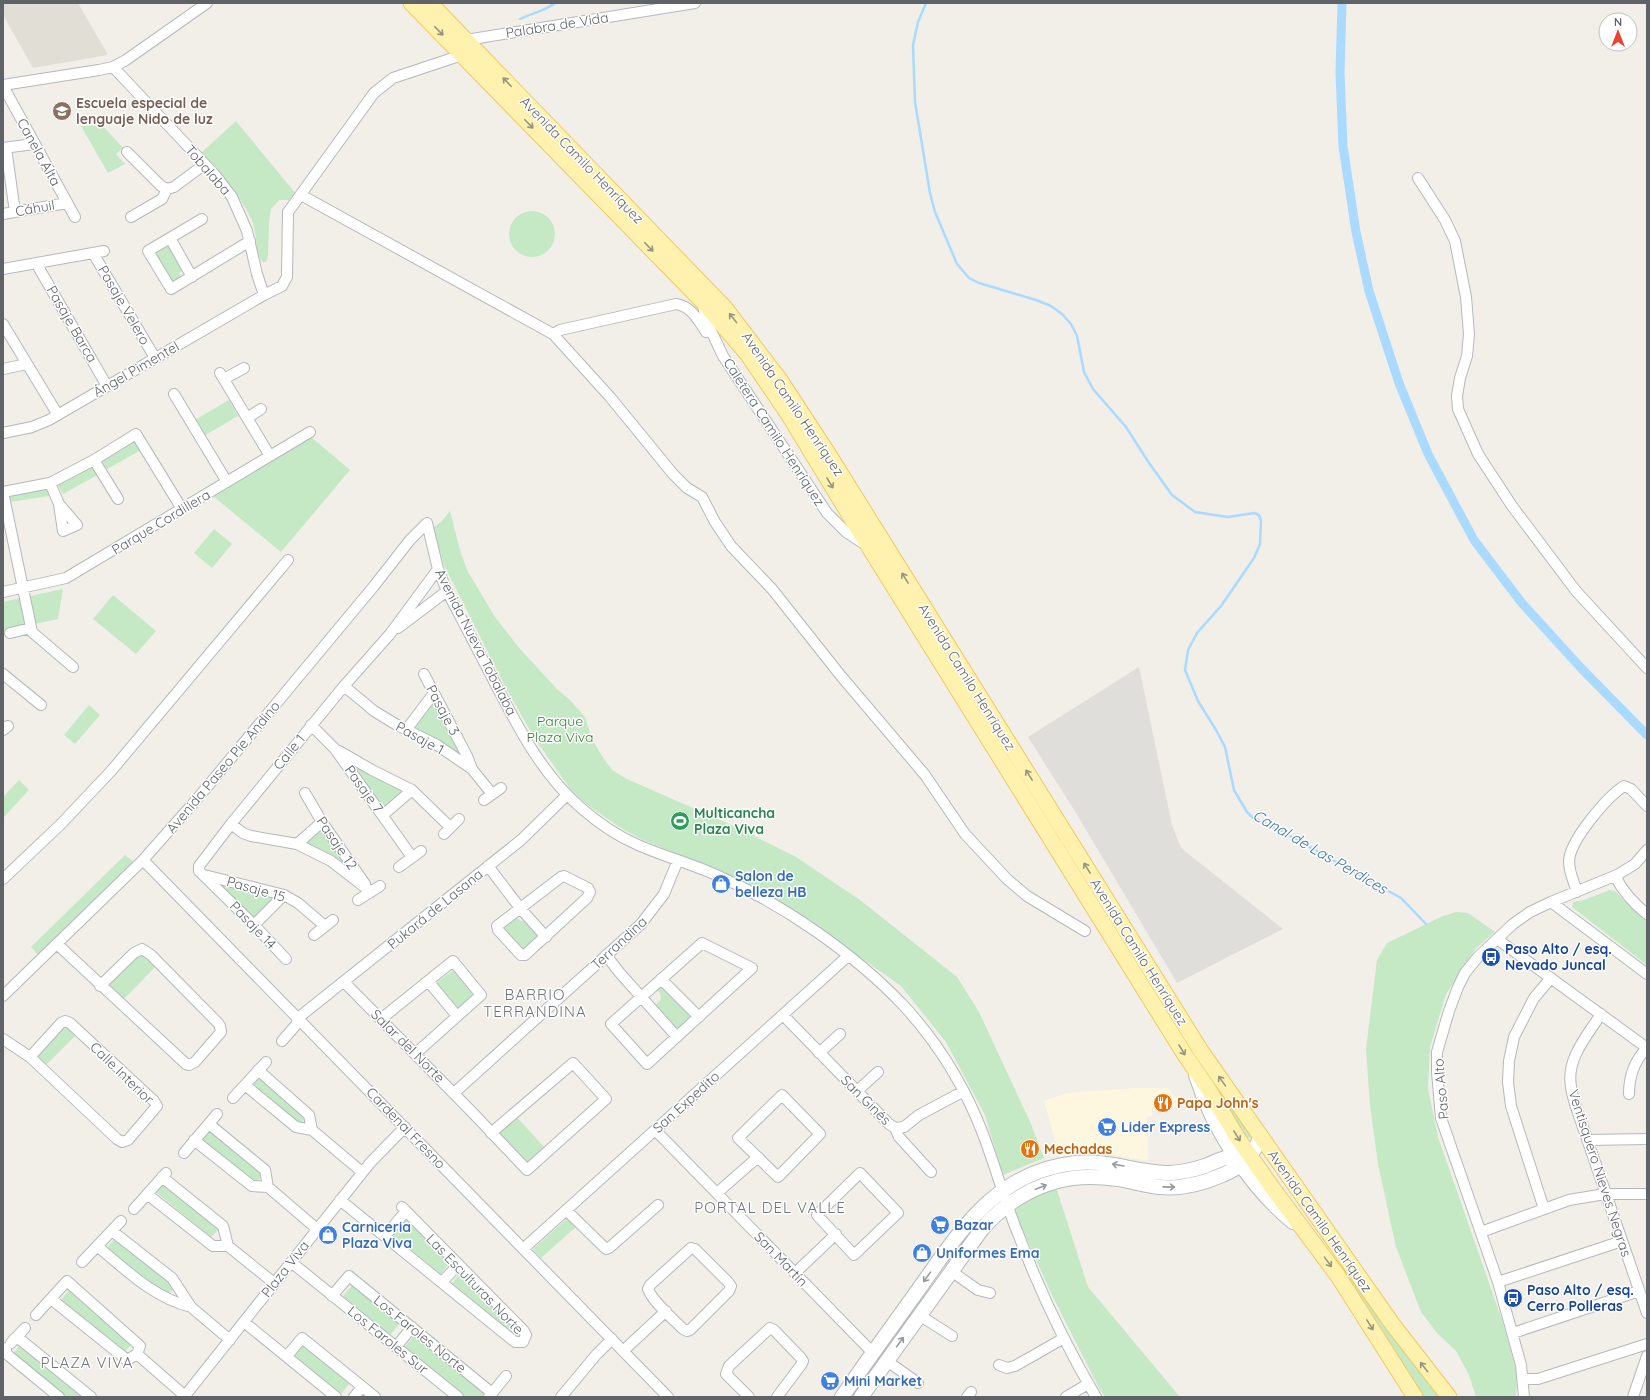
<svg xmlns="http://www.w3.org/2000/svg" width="1650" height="1400" font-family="Quicksand,sans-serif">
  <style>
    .commercial { fill: #fef7e0 }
    .industrial { fill: #e0deda }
    .education { fill: #e1ded6 }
    .green { fill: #c5e8c5 }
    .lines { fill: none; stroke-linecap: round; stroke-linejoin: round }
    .stream { stroke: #aadaff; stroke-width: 2.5 }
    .canal { stroke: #aadaff; stroke-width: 9 }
    .street-casing { stroke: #b5b8bc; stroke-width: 12 }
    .secondary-casing { stroke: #b6babf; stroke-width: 16 }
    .primary-casing { stroke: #f2c960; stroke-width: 17 }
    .street { stroke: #fff; stroke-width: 10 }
    .secondary { stroke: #fff; stroke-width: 14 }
    .primary { stroke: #fff2af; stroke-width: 15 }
    .oneway { stroke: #979581 }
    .oneway2 { stroke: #979a9d }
    .labels { text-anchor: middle; stroke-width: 3; stroke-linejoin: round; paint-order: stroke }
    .street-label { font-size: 14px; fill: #5f6368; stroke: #fff }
    .education-label { font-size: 14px; font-weight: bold; fill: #785e54; stroke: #fff; text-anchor: start }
    .park-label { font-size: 14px; fill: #348238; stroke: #fff }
    .leisure-label { font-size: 14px; font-weight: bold; fill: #27864d; stroke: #fff; text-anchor: start }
    .shop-label { font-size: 14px; font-weight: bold; fill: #366cbe; stroke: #fff; text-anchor: start }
    .transit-label { font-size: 14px; font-weight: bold; fill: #164399; stroke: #fff; text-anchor: start }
    .food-label { font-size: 14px; font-weight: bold; fill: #c56008; stroke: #fff; text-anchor: start }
    .water-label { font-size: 15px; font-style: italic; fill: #4174aa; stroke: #fff }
    .neighbourhood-label { font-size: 15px; letter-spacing: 1px; fill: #70757a; stroke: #fff }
  </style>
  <rect width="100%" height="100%" fill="#f1efe8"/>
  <path class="commercial" d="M1135,1088H1168L1182,1106L1152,1107V1116L1147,1117L1148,1161L1109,1154H1072L1060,1157L1044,1101L1067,1093Z"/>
  <path class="industrial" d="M1139,667L1172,825L1181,848L1283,929L1177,983L1076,813L1028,737Z"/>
  <path class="education" d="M3,3H78L108,55L33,68L3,15Z"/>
  <path class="green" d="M236,121L296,194L289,200H279L271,209L269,221L268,257L266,262H262C255,250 257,236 253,223C245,200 217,172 201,153Z
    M102,125L123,148L116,154L125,164L108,173L81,126Z
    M509 234a23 23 0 1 1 46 0a23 23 0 1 1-46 0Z
    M171,244L185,269L179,273L181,277L170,283L153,254Z
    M229,400L238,416L202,437L193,421Z
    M311,437L350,470L281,552L213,496Z
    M138,439L143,449L107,469L101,459Z
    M94,464L99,474L63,494L57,484Z
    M47,488L49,496L10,502V497L14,495Z
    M450,511L461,554L468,572L495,617L520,649L557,689L570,700L585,717L592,739L602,756L612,770L627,779L738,828L796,857L860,900L957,977L979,1012L1031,1124L1044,1158L1003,1175L985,1115L946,1042L901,986L806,919L773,898L741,881L641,839L619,827L585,803L571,790L535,739L507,690L444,565L433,528L442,521Z
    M214,529L232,544L212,568L194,553Z
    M63,589L58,619L3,631V602Z
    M113,595L156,631L136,654L93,619Z
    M435,693L471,767L408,728Z
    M89,705L100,715L75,744L64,735Z
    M344,758L405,791L386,810Z
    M19,780L29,790L3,818V797Z
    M322,826L361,882L304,844Z
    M125,855L134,862L38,955L31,947Z
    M216,882L274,897L253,919Z
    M1610,890L1615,891L1624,901L1647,921V965L1572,907L1573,902L1584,900Z
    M1456,912L1468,913L1495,932L1476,948L1446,994L1430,1047L1428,1089L1438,1137L1503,1323L1517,1373L1516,1397H1476L1469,1375L1456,1351L1437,1333L1421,1312L1396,1247L1378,1164L1370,1105L1366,1049L1377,960L1387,943L1443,916Z
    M513,916L521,921H527L541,936L521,953L499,928Z
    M140,955H144L156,966L124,999L109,984Z
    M455,969L476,994L459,1009L436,983Z
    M662,986L693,1016L675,1031L654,1007L661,999L660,993L656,990Z
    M65,1026L75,1036L46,1065L36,1055Z
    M1206,1069L1252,1138L1244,1137L1218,1093Z
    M258,1073L307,1117L299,1125L250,1082Z
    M515,1115L544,1147L527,1162L498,1131Z
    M207,1130L263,1173L257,1182L200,1139Z
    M163,1183L219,1229L211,1237L156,1192Z
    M1056,1187L1088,1287L1180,1397H1105L1099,1388L1051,1293L1012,1206Z
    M569,1217L577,1226L541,1258L533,1249Z
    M407,1218L450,1262L441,1274L392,1234Z
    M115,1238L175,1287L167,1296L107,1248Z
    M1336,1257L1378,1318L1441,1397H1420L1390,1349Z
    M460,1273L520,1335L518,1338L452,1283Z
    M353,1284L400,1323L390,1335L343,1296Z
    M69,1290L133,1342L125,1352L61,1300Z
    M415,1334L486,1392L482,1397H464L404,1348Z
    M303,1344L350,1383L340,1395L293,1356Z
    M20,1345L85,1397H64L12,1355Z"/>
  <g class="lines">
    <path class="stream" d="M926,3L918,22L913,45L915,102L930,193L935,212L957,264L969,278L979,283L1036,300L1051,306L1062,314L1071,324L1077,336L1084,372L1093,389L1126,427L1149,463L1172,495L1195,512L1228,517L1254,513L1259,515L1261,521L1260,544L1254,558L1221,606L1197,633L1188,650L1185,670L1198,701L1216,730L1225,747L1234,790L1247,812L1252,817L1283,832L1401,898L1426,924
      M520,19C532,13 545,11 555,3"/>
    <path class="canal" d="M1342,3L1340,73L1343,146L1356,232L1369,291L1399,383L1428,454L1474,540L1521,602L1581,668L1647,735"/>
    <defs>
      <path id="street" d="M466,40L695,3
        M113,67L215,175L232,197L247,231L257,274L264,295
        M3,85L99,70L113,67L126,60L207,3
        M3,86L75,217
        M3,148L34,144
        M6,148L15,212
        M127,152L161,186L167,189L174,187L205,164
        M1418,178L1445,220L1455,241L1466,297L1469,334L1467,356L1460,378L1457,396L1458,409L1478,454L1512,506L1576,591L1647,668
        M301,195L553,334L610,397L673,474L687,488L702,497L715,522L731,546L772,589L841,676L925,775L965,834L1007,879L1027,896L1085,931
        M3,214L67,203
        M131,217L162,199L167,189
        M202,219L148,251L171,289L250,241
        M170,238L192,277
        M93,253L155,358
        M36,263L107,386
        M3,269L104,251
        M703,305L706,320L723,356L827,513L846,532L866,545
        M3,324L58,415
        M553,334L560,330L676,304C691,306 698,320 706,332
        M3,369L27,364
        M220,373L270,456
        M224,379L244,368
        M174,394L227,482
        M247,418L261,409
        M3,433L32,427L49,420L264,295L282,286L287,277L288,212L374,93L393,78L462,55
        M94,460L118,499
        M50,483L59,504
        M3,492L50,483L94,460L136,434L182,509
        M3,492L32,632L73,667
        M59,504L77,525L63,531Z
        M427,523L438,569L447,591C463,622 479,652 495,683C518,727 541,773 580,807C597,822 617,836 638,845C663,856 689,863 714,874C781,903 854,953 904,1006C938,1043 965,1087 983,1134C996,1168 1005,1203 1019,1236C1040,1292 1066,1346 1096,1397
        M3,592L66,578L310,432
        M398,628L447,591
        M10,633L31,628
        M3,674L41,705
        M424,674L467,756L472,769
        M344,686L374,711L397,725L437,745L472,769L492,794
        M311,725L335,749L412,857
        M3,730L8,726
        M406,730L434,693
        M339,751L372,770L412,790L450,827
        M305,793L322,822L365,884
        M484,800L501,788
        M383,815L412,790
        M231,824L243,833L251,836L297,844L331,861L371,892
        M444,834L459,819
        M297,844L322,822
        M143,860C318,1039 493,1218 668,1397
        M488,866L520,908L546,937
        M399,867L421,851
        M204,875L284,895L298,903L325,926
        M564,876L588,888L590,892L587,898L525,955H521L498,930L497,926L561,877Z
        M1615,876C1623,892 1633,903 1647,914
        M3,879L61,824L112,770L288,560
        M1577,892C1574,882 1569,872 1569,862C1569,841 1607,797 1624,786L1631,789L1647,806
        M358,900L380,886
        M1551,902L1647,974
        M254,925L284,895
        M314,935L333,920
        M1497,939L1647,1048
        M702,943L752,968L647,1064L611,1024Z
        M57,944L186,1064L189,1065L195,1062L221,1032L220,1026L218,1023L151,955L142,949L134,953L100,986
        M606,955L619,972L677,1037
        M286,959L254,925L199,871V866L231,824L344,686L390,634L438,569
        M661,979L699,1017
        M428,981L457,1016
        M344,982L471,1111L527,1170L606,1099L573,1063L491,1133
        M3,996L143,860L197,799L374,586L410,540L427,523
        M1601,1014C1587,1036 1566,1059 1571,1086C1571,1092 1574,1099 1575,1104L1647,1313
        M783,1015L889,1124L895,1128L904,1127L919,1115L964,1091
        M381,1019L453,961L481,995L415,1054
        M3,1039L30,1057L117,1139L122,1142L128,1140L157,1106L154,1101L70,1023L65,1021L61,1023L30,1057
        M282,1041L296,1025L298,1018L521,840L567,795
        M819,1053L840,1034
        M258,1070L309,1115L312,1130
        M245,1085L296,1127L312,1130
        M857,1091L878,1072
        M454,1093L641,924L664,894L678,860
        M1629,1094C1629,1076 1634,1061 1647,1048
        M782,1095L820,1134L778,1177L738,1138Z
        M233,1098L266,1062
        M209,1124L265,1170L268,1187
        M895,1128L899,1137L931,1172
        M312,1130L362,1172
        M655,1130L873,1353
        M194,1140L252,1186L268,1187
        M1587,1140L1647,1139
        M184,1153L217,1114
        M860,1173L898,1213L854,1255L817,1215Z
        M162,1177L223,1226L228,1246
        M268,1187L317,1229
        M717,1193L758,1157
        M147,1194L213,1246H228
        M340,1200L515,1342H523L526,1335L524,1331L402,1207
        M134,1209L166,1173
        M1544,1209L1511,1106L1508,1082L1509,1061L1514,1037L1534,998L1551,978
        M566,1210L606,1249L609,1248L658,1205
        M112,1231L172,1278L191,1307L230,1340
        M1481,1232L1569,1200L1605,1194H1647
        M385,1236L406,1211
        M97,1246C126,1270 154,1298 191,1307
        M228,1246L274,1283
        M691,1248L695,1249L728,1282L731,1286L729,1291L690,1330L687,1331L683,1329C673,1319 653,1302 648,1289L650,1285Z
        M523,1249L848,956
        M82,1262L121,1221
        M291,1262L458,1397
        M951,1271L978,1290L990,1293
        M795,1273L836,1234
        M442,1282L458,1265
        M1498,1282L1622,1241
        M332,1296L349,1276L492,1393
        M51,1299L127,1360L137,1354
        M36,1315L67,1281L140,1346L137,1354
        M919,1315L952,1336
        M244,1322L336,1397
        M1513,1333L1639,1291
        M14,1339H19L22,1341L91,1397
        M11,1343L25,1328
        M396,1347L412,1327
        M6,1348V1353L9,1356L59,1397
        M623,1351L666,1311
        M137,1354L185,1396
        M287,1356L302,1338L375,1397
        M887,1361L918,1383
        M999,1365L1007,1368L1015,1366L1064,1338
        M1523,1379H1538L1647,1344
        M184,1397L370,1163L405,1127
        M354,1397L362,1387
        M489,1397L506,1376
        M561,1397L596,1355L612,1339
        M749,1397L726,1374L729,1366L770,1328L774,1330L801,1358L803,1361L801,1365L777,1397
        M967,1397L971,1392
        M1066,1397L1088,1384
        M1524,1397L1521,1365L1498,1282L1441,1118L1437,1072V1052L1449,1011L1458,987L1465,973L1478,957L1513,924L1530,912L1551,902L1617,875L1635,864L1647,850
        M1633,1397L1647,1356"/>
      <path id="secondary" d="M1196,1075C1212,1128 1250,1187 1293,1222
        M842,1397C866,1362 891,1328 916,1293C959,1233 995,1171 1076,1163C1109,1160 1135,1172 1166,1173C1179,1173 1193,1170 1205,1166C1220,1160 1234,1152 1251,1156
        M861,1397L982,1229C1006,1202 1037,1183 1073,1178C1088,1176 1103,1177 1118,1179C1132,1181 1146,1186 1160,1187C1182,1189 1202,1184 1222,1175C1242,1167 1253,1156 1261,1136"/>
      <path id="primary" d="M411,3L702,301L748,355L790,417L869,547L1185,1055L1209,1090L1237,1137L1271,1186L1338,1276L1415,1397
        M430,3L725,308L780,380L829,455L1201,1051L1393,1325L1449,1397"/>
    </defs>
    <use href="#street" class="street-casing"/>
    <use href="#secondary" class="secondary-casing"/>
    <use href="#primary" class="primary-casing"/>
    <use href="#street" class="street"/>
    <use href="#secondary" class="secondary"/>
    <use href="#primary" class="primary"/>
  </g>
  <defs><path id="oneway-shaft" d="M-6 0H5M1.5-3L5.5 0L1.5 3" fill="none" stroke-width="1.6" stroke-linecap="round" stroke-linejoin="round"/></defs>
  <g class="oneway">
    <use href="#oneway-shaft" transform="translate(439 31) rotate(46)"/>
    <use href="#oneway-shaft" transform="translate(507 82) rotate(-134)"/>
    <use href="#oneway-shaft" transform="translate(529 124) rotate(46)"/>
    <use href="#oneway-shaft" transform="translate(649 247) rotate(46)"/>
    <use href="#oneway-shaft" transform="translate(733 318) rotate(-128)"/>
    <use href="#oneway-shaft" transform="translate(830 483) rotate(59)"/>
    <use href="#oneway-shaft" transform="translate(905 578) rotate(-122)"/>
    <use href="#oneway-shaft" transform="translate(1029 775) rotate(-122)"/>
    <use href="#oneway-shaft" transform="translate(1087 868) rotate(-122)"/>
    <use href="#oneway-shaft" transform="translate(1182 1050) rotate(59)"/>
    <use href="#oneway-shaft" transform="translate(1222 1081) rotate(-125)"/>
    <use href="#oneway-shaft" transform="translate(1237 1136) rotate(58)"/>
    <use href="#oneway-shaft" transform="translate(1328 1262) rotate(54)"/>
    <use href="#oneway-shaft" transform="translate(1370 1325) rotate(58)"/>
    <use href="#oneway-shaft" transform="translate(1424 1367) rotate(-128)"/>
  </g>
  <g class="oneway2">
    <use href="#oneway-shaft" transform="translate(1118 1165) rotate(-170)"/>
    <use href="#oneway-shaft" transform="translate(1041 1187) rotate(-21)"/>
    <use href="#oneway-shaft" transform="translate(1169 1187) rotate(1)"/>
    <use href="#oneway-shaft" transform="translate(927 1277) rotate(126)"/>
    <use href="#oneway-shaft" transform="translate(900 1342) rotate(-54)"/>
  </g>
  <defs>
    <symbol id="school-disc" viewBox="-11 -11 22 22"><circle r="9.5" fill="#8d6e63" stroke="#fff"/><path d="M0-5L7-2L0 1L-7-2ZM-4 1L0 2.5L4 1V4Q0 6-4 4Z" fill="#fff"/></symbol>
    <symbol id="stadium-disc" viewBox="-11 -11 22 22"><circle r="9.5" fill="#2e9e5b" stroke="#fff"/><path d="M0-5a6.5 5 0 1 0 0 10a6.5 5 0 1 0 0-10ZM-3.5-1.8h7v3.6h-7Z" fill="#fff"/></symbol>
    <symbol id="shop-disc" viewBox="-11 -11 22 22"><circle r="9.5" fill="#3f7fe0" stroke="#fff"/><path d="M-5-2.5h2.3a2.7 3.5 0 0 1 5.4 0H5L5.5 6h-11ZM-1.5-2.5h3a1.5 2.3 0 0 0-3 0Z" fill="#fff"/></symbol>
    <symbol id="bus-disc" viewBox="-11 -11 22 22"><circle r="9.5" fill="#1a4fb4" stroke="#fff"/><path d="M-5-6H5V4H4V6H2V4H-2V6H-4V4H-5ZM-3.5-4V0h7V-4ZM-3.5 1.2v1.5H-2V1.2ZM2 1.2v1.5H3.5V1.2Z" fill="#fff"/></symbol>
    <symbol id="restaurant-disc" viewBox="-11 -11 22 22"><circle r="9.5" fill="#e8710a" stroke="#fff"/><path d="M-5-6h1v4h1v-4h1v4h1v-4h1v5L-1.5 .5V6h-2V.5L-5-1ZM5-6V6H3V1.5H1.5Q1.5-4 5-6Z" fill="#fff"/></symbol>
    <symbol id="supermarket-disc" viewBox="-11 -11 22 22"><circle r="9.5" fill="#3f7fe0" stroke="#fff"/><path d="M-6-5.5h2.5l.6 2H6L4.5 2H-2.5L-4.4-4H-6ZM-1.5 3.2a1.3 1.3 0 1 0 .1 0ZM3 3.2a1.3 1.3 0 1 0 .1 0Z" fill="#fff"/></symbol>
  </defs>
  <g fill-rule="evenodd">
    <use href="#school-disc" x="51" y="100" width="22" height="22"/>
    <use href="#stadium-disc" x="669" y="810" width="22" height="22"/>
    <use href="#shop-disc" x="710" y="873" width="22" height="22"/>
    <use href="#bus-disc" x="1480" y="946" width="22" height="22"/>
    <use href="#restaurant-disc" x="1152" y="1092" width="22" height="22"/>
    <use href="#supermarket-disc" x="1096" y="1116" width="22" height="22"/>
    <use href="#restaurant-disc" x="1019" y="1138" width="22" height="22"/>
    <use href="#supermarket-disc" x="929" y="1214" width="22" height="22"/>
    <use href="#shop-disc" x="317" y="1224" width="22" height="22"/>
    <use href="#shop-disc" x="911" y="1242" width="22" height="22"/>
    <use href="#bus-disc" x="1502" y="1287" width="22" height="22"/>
    <use href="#supermarket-disc" x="819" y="1370" width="22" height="22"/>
  </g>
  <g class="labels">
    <g class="street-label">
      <text transform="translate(557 25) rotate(-9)" y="5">Palabra de Vida</text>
      <text transform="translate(39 152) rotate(61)" y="5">Canela Alta</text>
      <text transform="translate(582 160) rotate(46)" y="5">Avenida Camilo Henríquez</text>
      <text transform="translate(208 170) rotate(49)" y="5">Tobalaba</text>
      <text transform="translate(35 208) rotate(-10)" y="5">Cáhuil</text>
      <text transform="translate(124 305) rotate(60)" y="5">Pasaje Velero</text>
      <text transform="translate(72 324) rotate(60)" y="5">Pasaje Barca</text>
      <text transform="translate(136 369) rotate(-30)" y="5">Ángel Pimentel</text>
      <text transform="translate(793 404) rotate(56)" y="5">Avenida Camilo Henríquez</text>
      <text transform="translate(774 432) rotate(57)" y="5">Caletera Camilo Henríquez</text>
      <text transform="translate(161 522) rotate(-31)" y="5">Parque Cordillera</text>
      <text transform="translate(476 642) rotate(63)" y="5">Avenida Nueva Tobalaba</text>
      <text transform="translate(967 677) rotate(58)" y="5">Avenida Camilo Henríquez</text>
      <text transform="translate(443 710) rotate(62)" y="5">Pasaje 3</text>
      <text transform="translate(420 738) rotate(29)" y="5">Pasaje 1</text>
      <text transform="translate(289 752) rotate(-51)" y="5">Calle 1</text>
      <text transform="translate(223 767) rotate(-50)" y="5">Avenida Paseo Pie Andino</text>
      <text transform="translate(364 789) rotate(54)" y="5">Pasaje 7</text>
      <text transform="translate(337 843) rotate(56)" y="5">Pasaje 12</text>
      <text transform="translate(256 889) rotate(16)" y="5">Pasaje 15</text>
      <text transform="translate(435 909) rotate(-39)" y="5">Pukará de Lasana</text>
      <text transform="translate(253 925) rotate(46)" y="5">Pasaje 14</text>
      <text transform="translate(619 943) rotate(-43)" y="5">Terrandina</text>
      <text transform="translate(1139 952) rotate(58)" y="5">Avenida Camilo Henríquez</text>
      <text transform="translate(408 1046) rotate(45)" y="5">Salar del Norte</text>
      <text transform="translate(122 1073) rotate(44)" y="5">Calle Interior</text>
      <text transform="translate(1441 1089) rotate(-95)" y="5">Paso Alto</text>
      <text transform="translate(866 1100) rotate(45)" y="5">San Ginés</text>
      <text transform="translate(686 1102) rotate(-42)" y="5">San Expedito</text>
      <text transform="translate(406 1128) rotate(46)" y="5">Cardenal Fresno</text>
      <text transform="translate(1600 1173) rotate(72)" y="5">Ventisquero Nieves Negras</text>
      <text transform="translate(1320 1221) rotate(55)" y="5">Avenida Camilo Henríquez</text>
      <text transform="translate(781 1259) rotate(46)" y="5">San Martín</text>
      <text transform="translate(285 1269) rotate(-52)" y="5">Plaza Viva</text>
      <text transform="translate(475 1284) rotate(46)" y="5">Las Esculturas Norte</text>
      <text transform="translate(420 1334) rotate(39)" y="5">Los Faroles Norte</text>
      <text transform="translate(388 1340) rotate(39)" y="5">Los Faroles Sur</text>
    </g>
    <g class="education-label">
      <text x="76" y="108">Escuela especial de<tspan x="76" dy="16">lenguaje Nido de luz</tspan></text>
    </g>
    <g class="park-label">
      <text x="560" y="726">Parque<tspan x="560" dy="16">Plaza Viva</tspan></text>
    </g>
    <g class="leisure-label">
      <text x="694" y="818">Multicancha<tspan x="694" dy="16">Plaza Viva</tspan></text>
    </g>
    <g class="shop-label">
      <text x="735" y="881">Salon de<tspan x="735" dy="16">belleza HB</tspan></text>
      <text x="1121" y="1132">Lider Express</text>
      <text x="954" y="1230">Bazar</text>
      <text x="342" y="1232">Carniceria<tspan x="342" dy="16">Plaza Viva</tspan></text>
      <text x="936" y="1258">Uniformes Ema</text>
      <text x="844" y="1386">Mini Market</text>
    </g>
    <g class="transit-label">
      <text x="1505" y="954">Paso Alto / esq.<tspan x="1505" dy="16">Nevado Juncal</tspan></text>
      <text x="1527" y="1295">Paso Alto / esq.<tspan x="1527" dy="16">Cerro Polleras</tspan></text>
    </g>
    <g class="food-label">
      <text x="1177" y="1108">Papa John's</text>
      <text x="1044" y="1154">Mechadas</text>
    </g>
    <g class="water-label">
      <text transform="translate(1320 852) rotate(30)" y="5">Canal de Las Perdices</text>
    </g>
    <g class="neighbourhood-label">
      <text x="535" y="1000">BARRIO<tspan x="535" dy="17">TERRANDINA</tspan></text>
      <text x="770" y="1213">PORTAL DEL VALLE</text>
      <text x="87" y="1368">PLAZA VIVA</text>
    </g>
  </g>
  <rect width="1650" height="1400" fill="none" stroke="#5f6368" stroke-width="8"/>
  <g transform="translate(1618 32)"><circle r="19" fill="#ffffff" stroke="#bfc1c3"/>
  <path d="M0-3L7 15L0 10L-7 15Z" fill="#ea4335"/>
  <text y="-6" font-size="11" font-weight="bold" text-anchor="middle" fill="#5f6368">N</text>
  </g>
</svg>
